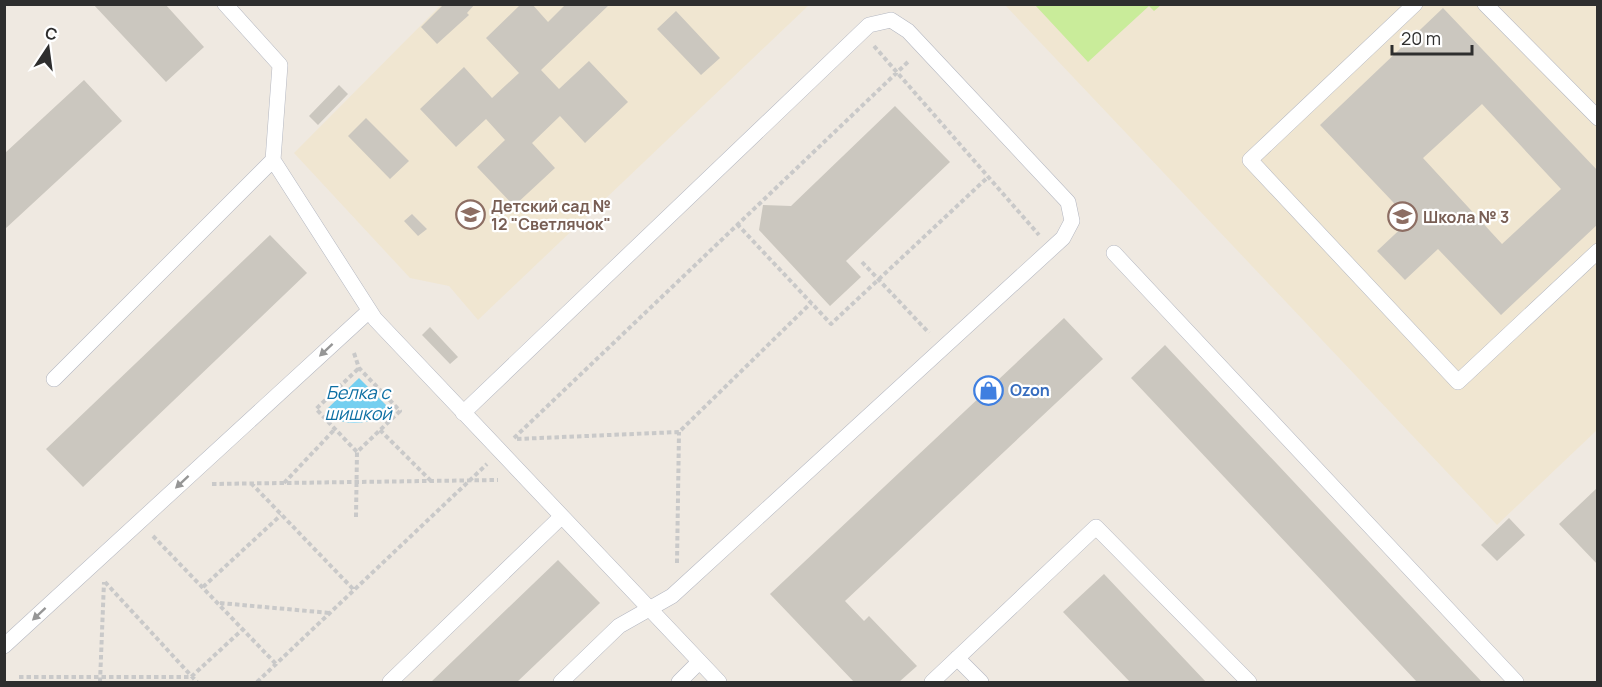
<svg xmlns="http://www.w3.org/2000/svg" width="1602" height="687" font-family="Manrope,sans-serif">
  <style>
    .education { fill: #f0e6d1 }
    .pitch { fill: #c9ec9a }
    .water { fill: #75cff0 }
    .building { fill: #cbc7bf; fill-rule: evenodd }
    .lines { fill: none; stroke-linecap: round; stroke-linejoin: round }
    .lane-casing { stroke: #b4b7c1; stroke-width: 16 }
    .path { stroke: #c9c9c9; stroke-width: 4; stroke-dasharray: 4.5 3; stroke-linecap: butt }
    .lane { stroke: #fff; stroke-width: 15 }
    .oneway { fill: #969696 }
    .labels { text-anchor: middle; stroke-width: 4.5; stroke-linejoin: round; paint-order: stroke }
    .education-label { font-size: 16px; font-weight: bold; fill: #785e54; stroke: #fff; text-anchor: start }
    .shop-label { font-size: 16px; font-weight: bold; fill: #366cbe; stroke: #fff; text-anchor: start }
    .water-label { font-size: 18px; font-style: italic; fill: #0d6fa3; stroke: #fff }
  </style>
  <rect width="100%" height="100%" fill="#efe9e1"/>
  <path class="education" d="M441,5H809L478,320L449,286L410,278L294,153Z
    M1005,5H1597V430L1497,525Z"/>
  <path class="pitch" d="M1035,5H1161L1154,11L1149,6L1088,62Z"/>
  <path class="water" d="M359,378L392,411C373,423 342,431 326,410Z"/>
  <path class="building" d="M93,4H165L204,47L166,82Z
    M444,4H475L467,13L469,15L437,44L421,27Z
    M521,4H532L548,22L566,4H610L541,70L559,89L589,61L628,102L585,143L560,116L532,143L555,168L514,206L477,167L505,140L486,119L456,147L420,109L464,67L492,98L519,73L486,38Z
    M1443,8L1598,171V224L1501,315L1438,249L1405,280L1377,251L1410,220L1320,125ZM1482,104L1561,189L1502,244L1423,158Z
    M676,11L720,58L701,75L657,29Z
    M84,80L122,121L5,229V153Z
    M339,85L348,94L318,125L309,116Z
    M895,106L950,162L846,261L861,277L830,306L759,230L763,205L791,206Z
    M366,118L409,161L390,179L348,136Z
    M412,214L427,229L418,236L404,221Z
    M270,235L307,273L83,487L46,449Z
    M1064,318L1103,359L845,601L864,621L869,616L917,666L899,682H854L770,594Z
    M430,327L458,357L450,364L422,335Z
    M1165,345L1482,682H1417L1131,378Z
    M1596,489L1598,491V565L1559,524Z
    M1509,518L1525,535L1497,561L1481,545Z
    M558,560L600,603L517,682H431Z
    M1104,574L1206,682H1130L1063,612Z"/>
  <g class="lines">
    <defs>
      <path id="lane" d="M225,4L280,65L273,160L375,319L719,682
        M1415,4L1250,160L1458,382L1598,251
        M1485,4L1598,118
        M1114,253L1516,682
        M54,379L273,160
        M463,413L869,25L891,20L908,31L1068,202L1072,221L1063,238L672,596L619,626L561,682
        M4,646L369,311
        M957,658L981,682
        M390,682L561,517
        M679,682L699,662
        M932,682L1096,527L1249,682"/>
    </defs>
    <use href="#lane" class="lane-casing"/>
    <path class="path" d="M874,46L1039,235
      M737,224L831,324L988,177
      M862,262L929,333
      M354,353L359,368L400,411L357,452L316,409L359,368
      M380,430L431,481
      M514,438L910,60
      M517,439L679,432L811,303
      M251,483L354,590
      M284,483L335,429
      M212,484L498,480
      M356,517L357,452
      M153,536L276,664
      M677,563L679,432
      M105,582L197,682
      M203,587L281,515
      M220,603L330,613
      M19,677H191L243,629
      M100,682L104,582
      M257,682L487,464"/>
    <use href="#lane" class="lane"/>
  </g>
  <defs><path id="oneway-solid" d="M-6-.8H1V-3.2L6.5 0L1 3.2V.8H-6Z" transform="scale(1.5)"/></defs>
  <g class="oneway">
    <use href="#oneway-solid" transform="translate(326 350) rotate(137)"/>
    <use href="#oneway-solid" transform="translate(182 482) rotate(137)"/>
    <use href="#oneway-solid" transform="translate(39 614) rotate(137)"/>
  </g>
  <defs>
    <symbol id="school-ring" viewBox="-11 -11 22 22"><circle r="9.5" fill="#fff" stroke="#8d6e63" stroke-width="1.5"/><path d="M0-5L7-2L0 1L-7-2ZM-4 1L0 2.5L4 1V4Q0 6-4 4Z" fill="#8d6e63"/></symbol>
    <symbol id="shop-ring" viewBox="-11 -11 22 22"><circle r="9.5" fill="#fff" stroke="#3f7fe0" stroke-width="1.5"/><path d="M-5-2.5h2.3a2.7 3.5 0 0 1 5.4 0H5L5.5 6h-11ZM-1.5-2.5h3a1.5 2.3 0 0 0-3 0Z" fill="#3f7fe0"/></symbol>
  </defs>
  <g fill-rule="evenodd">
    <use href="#school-ring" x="454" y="198" width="33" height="33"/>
    <use href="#school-ring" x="1386" y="200" width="33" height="33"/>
    <use href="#shop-ring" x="972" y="374" width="33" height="33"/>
  </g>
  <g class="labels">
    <g class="education-label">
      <text x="491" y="212">Детский сад №<tspan x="491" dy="18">12 "Светлячок"</tspan></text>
      <text x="1423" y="223">Школа № 3</text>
    </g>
    <g class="shop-label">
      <text x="1010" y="396">Ozon</text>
    </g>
    <g class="water-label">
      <text x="358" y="399">Белка с<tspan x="358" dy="21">шишкой</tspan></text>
    </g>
  </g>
  <rect width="1602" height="687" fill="none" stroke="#2e2e2e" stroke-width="12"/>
  <g transform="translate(48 48) rotate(13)" stroke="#ffffff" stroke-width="4.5" paint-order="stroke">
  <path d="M0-4.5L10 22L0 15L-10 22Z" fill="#2e2e2e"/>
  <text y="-9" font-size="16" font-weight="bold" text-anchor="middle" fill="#2e2e2e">С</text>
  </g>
  <path d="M1392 45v9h80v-9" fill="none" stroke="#2e2e2e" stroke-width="3"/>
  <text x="1401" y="45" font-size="18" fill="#2e2e2e" stroke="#ffffff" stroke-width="4.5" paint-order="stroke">20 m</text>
</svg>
